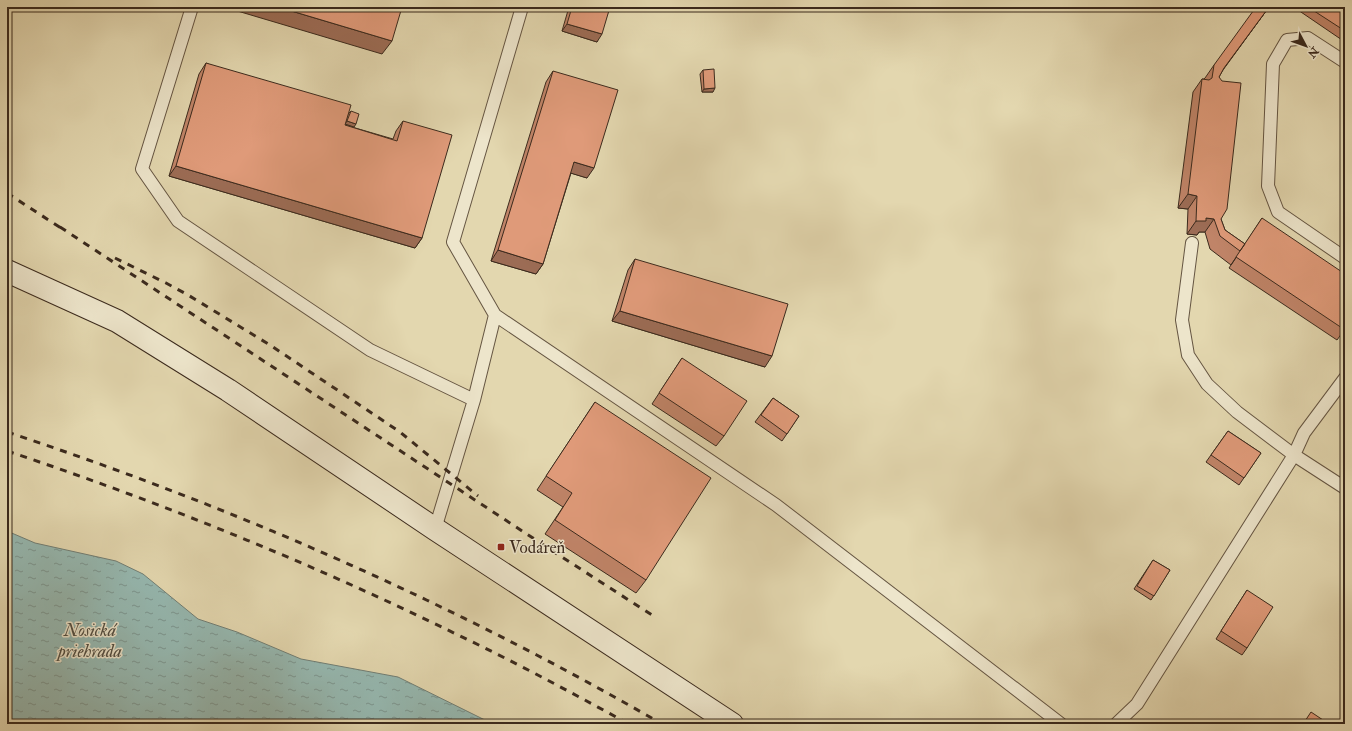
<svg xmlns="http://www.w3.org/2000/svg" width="1352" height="731" font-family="'IM FELL Double Pica',serif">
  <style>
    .water { fill: url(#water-ripples); stroke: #727f75 }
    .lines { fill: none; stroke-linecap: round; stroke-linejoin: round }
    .lane-casing { stroke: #655542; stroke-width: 14 }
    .secondary-casing { stroke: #3b2a1d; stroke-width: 24 }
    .lane { stroke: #ede5cb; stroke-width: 12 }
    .secondary { stroke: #ede5cb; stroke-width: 22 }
    .rail { stroke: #3b2a1d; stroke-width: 3; stroke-dasharray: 7 7; stroke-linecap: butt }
    .wall { fill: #c08468; stroke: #3b2a1d }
    .shaded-wall { fill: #9c6c55; stroke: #3b2a1d }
    .building { fill: #df9a79; stroke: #3b2a1d }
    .poi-dot { fill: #8f2418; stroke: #ede5cb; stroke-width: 1.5 }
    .labels { text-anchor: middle; stroke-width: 3; stroke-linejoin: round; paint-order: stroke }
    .poi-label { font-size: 17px; fill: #3b2a1d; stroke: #ede5cb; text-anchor: start }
    .water-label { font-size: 18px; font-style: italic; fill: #524e42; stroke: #ede5cb }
  </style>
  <defs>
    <pattern id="water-ripples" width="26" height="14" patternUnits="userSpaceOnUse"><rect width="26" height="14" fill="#96b8b0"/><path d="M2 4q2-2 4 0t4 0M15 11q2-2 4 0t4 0" fill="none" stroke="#7c968f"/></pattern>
  </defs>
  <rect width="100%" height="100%" fill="#e3d7af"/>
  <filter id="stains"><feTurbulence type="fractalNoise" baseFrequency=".005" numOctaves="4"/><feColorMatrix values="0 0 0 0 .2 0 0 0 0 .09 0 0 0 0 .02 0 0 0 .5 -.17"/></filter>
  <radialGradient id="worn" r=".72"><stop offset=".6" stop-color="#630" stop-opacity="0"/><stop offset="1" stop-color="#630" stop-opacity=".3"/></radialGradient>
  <path class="water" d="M7,531L35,543L116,561L143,574L198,619L237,632L301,659L398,677L493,724H7Z"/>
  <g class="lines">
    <defs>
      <path id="lane" d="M192,7L142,169L178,221L370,350L474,400
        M1345,62L1308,38L1287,40L1273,64L1268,186L1278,212L1345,258
        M1192,243L1182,320L1188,355L1207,384L1237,412L1294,455L1345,488
        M495,315L776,505L1061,724
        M435,529L474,400L495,315L453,242L522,7
        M1116,724L1137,704L1294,455L1304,433L1345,378"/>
      <path id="secondary" d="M7,271L117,321L228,390L435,529L732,724"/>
    </defs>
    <use href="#lane" class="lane-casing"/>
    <use href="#secondary" class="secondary-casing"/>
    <use href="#lane" class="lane"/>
    <use href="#secondary" class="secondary"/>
    <path class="rail" d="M7,193L64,230
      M60,227L548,548L655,617
      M115,258L166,283L188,295L270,345L400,432L478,496
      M7,432C234,507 455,604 662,724
      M7,451C160,502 311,563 456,634C515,662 572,693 629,724"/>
  </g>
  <path class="wall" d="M569,7H610L597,42L562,31Z
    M1269,7L1223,70L1219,77L1221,219L1225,230L1245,244L1262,218L1345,329L1337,340L1229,268L1237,256L1231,265L1210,249L1205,232H1199L1197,235L1187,234L1188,209L1178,208L1193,92L1202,79H1204L1205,78L1214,65Z
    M1300,7H1345V42L1298,10Z
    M206,63L345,125L393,139L396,131L403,121L422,238L415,248L169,176L199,74Z
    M703,70L713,92H702L700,74Z
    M553,71L587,178L571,173L543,264L536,274L491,261L546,82Z
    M351,111L354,127L345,124L348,114Z
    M635,259L765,367L612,321L628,270Z
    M682,358L724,436L716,446L652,404Z
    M773,398L799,416L782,441L755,422Z
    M595,402L646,580L636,593L545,534L563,507L537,490Z
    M1228,431L1261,453L1239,485L1206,462Z
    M1153,560L1170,570L1151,600L1134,589Z
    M1247,590V648L1242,655L1216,639Z"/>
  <path class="shaded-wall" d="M224,7H278L392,41L382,54Z
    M1269,7L1214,81L1224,68Z
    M567,24L602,34L597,42L562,31Z
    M715,88L713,92H702L704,89Z
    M347,121L356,124L354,127L345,124Z
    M574,162L594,168L587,178L567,172Z
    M176,166L422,238L415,248L169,176Z
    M1188,194L1197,196L1188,209L1178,208Z
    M1206,218L1214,219L1205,232H1199L1197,235L1187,234L1196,221Z
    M498,250L543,264L536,274L491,261Z
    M620,311L772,356L765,367L612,321Z"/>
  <path class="building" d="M278,7H402L392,41Z
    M572,7H610L602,34L567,24Z
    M1256,7H1269L1224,68L1219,77L1222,81L1241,83L1227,209L1221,219L1225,230L1245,244L1240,251L1220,236L1214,219L1206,218V221H1196L1197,196L1188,194L1202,79L1209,80L1212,78L1214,65Z
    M1308,7H1345V31Z
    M206,63L351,105L345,125L397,141L403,121L452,135L422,238L176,166Z
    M714,69L715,88L704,89L703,70Z
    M553,71L618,90L594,168L574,162L543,264L498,250Z
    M351,111L359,114L356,124L347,121Z
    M1262,218L1345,274V330L1236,257Z
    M635,259L788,304L772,356L620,311Z
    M682,358L747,401L724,436L659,393Z
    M773,398L799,416L787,434L761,415Z
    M595,402L711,478L646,580L555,520L572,493L546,476Z
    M1228,431L1261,453L1244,478L1211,455Z
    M1153,560L1170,570L1154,596L1137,586Z
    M1247,590L1273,607L1247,648L1221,631Z
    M1311,712L1329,724H1303Z"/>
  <rect class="poi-dot" x="497" y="543" width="8" height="8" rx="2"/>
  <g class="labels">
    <g class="poi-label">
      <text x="509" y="553">Vodáreň</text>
    </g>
    <g class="water-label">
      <text x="90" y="636">Nosická<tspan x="90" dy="21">priehrada</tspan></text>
    </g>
  </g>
  <rect width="1352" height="731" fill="none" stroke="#e3d7af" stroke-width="24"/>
  <rect x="8" y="8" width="1336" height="715" fill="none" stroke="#3b2a1d" stroke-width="2"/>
  <rect x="12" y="12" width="1328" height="707" fill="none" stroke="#3b2a1d"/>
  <g transform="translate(1306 46) rotate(131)" stroke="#ede5cb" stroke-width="3" paint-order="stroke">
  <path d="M0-3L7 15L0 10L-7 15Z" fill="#3b2a1d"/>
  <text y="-6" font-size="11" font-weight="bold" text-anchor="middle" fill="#3b2a1d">N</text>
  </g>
  <rect width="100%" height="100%" filter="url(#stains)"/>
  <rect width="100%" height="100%" fill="url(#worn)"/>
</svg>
